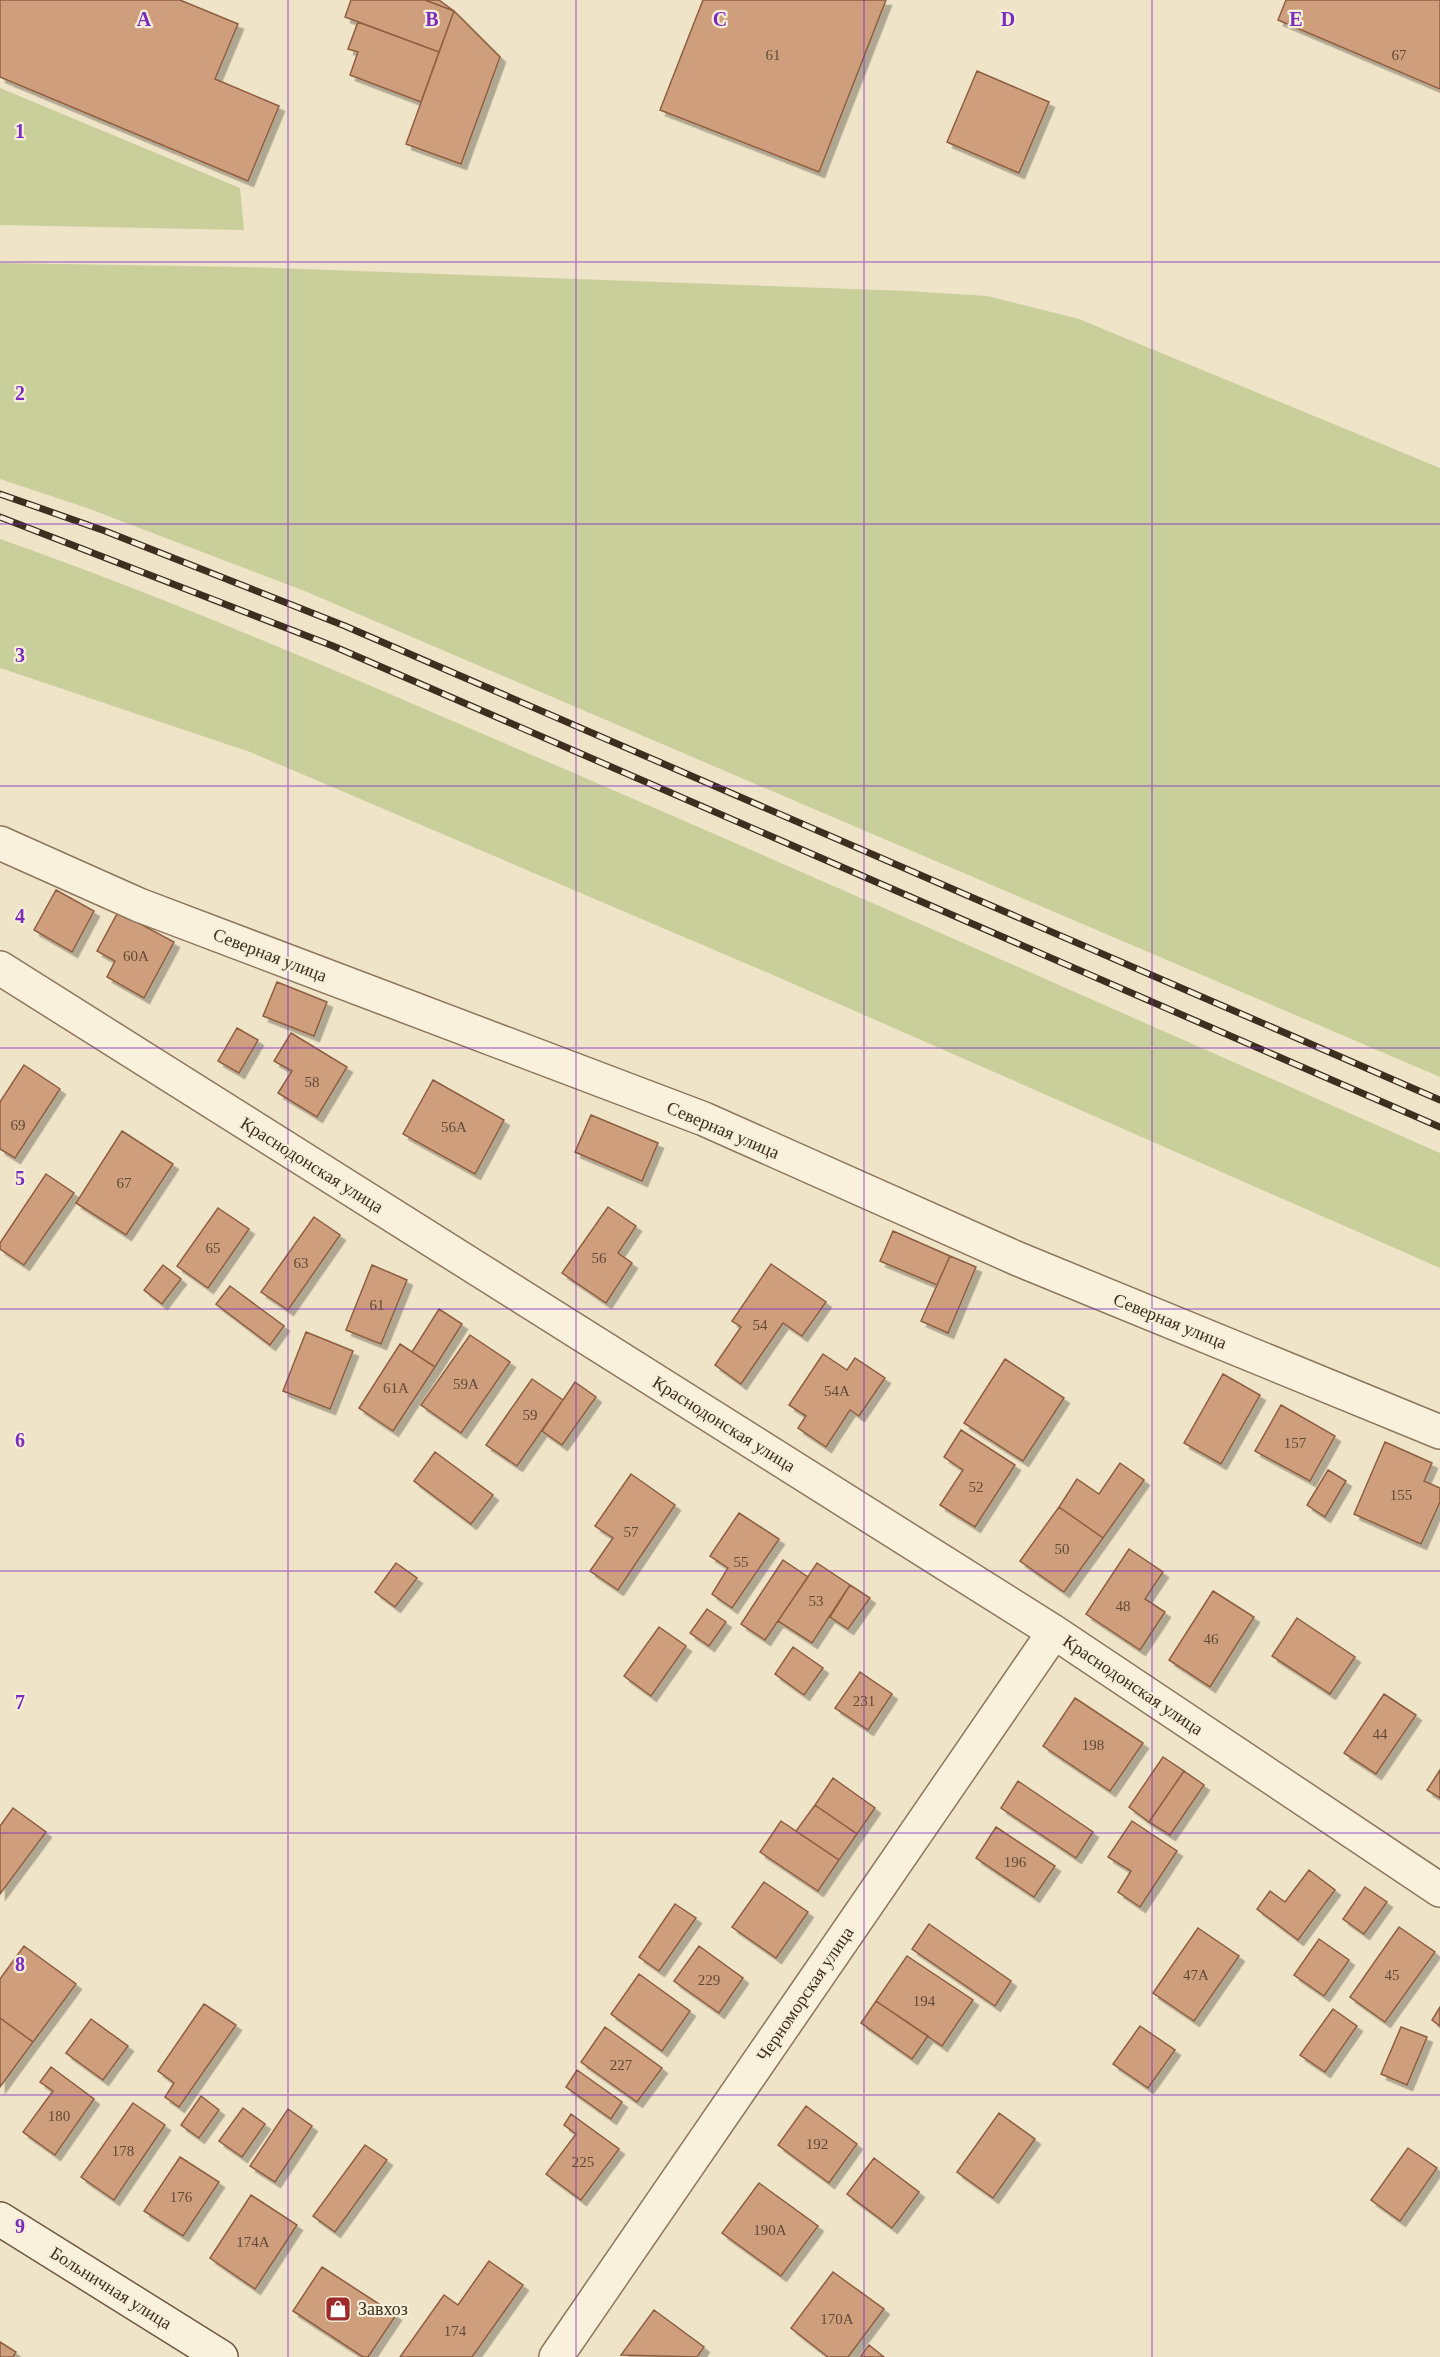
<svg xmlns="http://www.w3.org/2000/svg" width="1440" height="2357" font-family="Georgia,serif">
<defs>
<filter id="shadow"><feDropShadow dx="5.5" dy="5.5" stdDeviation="0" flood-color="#0004"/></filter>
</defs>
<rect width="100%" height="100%" fill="#f0e4c8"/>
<path fill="#c9cf9b" d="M0,88l240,100 4,42 -244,-5z
M0,263l244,4 665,24 78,5 92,23 361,149v609l-1133,-485 -220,-84 -87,-29z
M0,539c183,64 361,143 539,219 302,130 601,263 901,395v115l-667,-293 -523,-223 -250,-84z"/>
<path fill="#cf9f7d" stroke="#8d5f41" stroke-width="1.5" filter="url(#shadow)" d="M0,0h180l58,24 -23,55 64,27 -31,75 -248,-104z
M351,0h74l29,11 -15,41 -94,-35z
M425,0h14l15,11z
M703,0h183l-67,172 -159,-62z
M1286,0h154v89l-162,-69z
M454,11l46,46 -39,107 -55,-20z
M358,22l81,30 -18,50 -71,-27 8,-23 -10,-3z
M977,71l72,31 -30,71 -72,-31z
M56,890l38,21 -22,41 -38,-22z
M118,912l56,30 -30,56 -37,-21 8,-16 -18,-10z
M277,982l50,20 -13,34 -51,-20z
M237,1028l21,12 -19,33 -21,-12z
M291,1033l56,34 -30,50 -39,-24 14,-22 -18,-10z
M24,1065l36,24 -45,69 -15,-9v-47z
M433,1080l71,40 -29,54 -72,-40z
M591,1115l67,28 -16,38 -67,-29z
M122,1131l51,33 -47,71 -50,-32z
M46,1174l28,19 -50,72 -24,-16v-6z
M608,1207l28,19 -18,27 14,10 -26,40 -44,-30z
M218,1208l31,21 -41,59 -31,-22z
M314,1217l26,18 -52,75 -27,-18z
M893,1231l57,25 -13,29 -57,-24z
M950,1256l26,11 -28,66 -27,-12z
M771,1264l55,38 -24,34 -19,-13 -42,61 -26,-19 26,-38 -9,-6z
M163,1265l18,14 -19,25 -18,-14z
M372,1265l35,15 -26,64 -35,-14z
M230,1286l54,40 -14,19 -54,-41z
M439,1309l23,15 -27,43 -23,-15z
M306,1332l47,19 -23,58 -47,-18z
M470,1335l40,27 -49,71 -40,-28z
M400,1344l35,23 -42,64 -34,-23z
M823,1354l24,16 8,-12 30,20 -26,38 -9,-6 -24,37 -28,-19 8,-12 -17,-11z
M1005,1359l59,39 -41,63 -59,-38z
M1223,1374l37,21 -39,69 -37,-21z
M532,1379l31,21 -46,66 -31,-21z
M575,1382l21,15 -34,48 -20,-14z
M1281,1405l54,31 -25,45 -55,-30z
M961,1430l54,35 -40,62 -35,-22 23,-35 -19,-13z
M1385,1442l47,21 -8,18 16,7v14l-19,42 -67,-30z
M435,1452l58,43 -22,29 -57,-43z
M1120,1463l24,17 -41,58 -44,-31 18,-28 22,15z
M1328,1470l18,11 -21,36 -18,-12z
M631,1474l44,31 -57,85 -28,-19 23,-33 -18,-12z
M1059,1507l44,31 -39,54 -44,-31z
M739,1513l40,26 -47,69 -20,-14 16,-26 -18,-12z
M1129,1549l34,23 -18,27 20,13 -25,38 -54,-36z
M783,1560l25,17 -43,63 -24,-16z
M396,1563l21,15 -22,29 -20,-15z
M817,1563l33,22 -38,58 -34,-22z
M850,1585l20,13 -22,31 -18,-12z
M1213,1591l41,26 -44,70 -41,-27z
M707,1609l19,13 -17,24 -19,-13z
M1297,1618l58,39 -25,37 -58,-38z
M659,1627l27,19 -35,50 -27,-20z
M793,1647l30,21 -19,27 -29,-21z
M860,1672l32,22 -24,36 -33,-22z
M1384,1694l32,21 -40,59 -32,-21z
M1075,1698l68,45 -33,48 -67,-45z
M1163,1757l21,14 -35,51 -20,-15z
M1440,1770v28l-13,-8z
M1184,1771l20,14 -34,50 -21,-13z
M833,1778l42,30 -18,26 -42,-29z
M1018,1781l75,51 -17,26 -75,-50z
M815,1805l42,29 -18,26 -43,-29z
M13,1808l33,24 -46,62v-68z
M781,1821l58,39 -21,31 -58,-39z
M1132,1821l45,30 -37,56 -22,-15 13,-21 -23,-14z
M996,1827l59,39 -21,31 -58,-39z
M1309,1870l26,20 -37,50 -41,-31 13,-18 15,11z
M764,1882l44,30 -32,46 -44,-31z
M1365,1887l22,15 -23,32 -21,-15z
M675,1904l21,14 -37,53 -20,-14z
M929,1924l82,57 -16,25 -83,-57z
M1399,1927l36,25 -50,70 -35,-25z
M1198,1928l41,28 -45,65 -41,-28z
M1319,1939l30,21 -25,36 -30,-21z
M24,1946l52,38 -43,58 -33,-24v-39z
M699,1946l44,32 -24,35 -45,-32z
M907,1956l66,44 -31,46 -66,-45z
M639,1974l51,37 -28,40 -51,-37z
M876,2001l52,35 -16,23 -51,-36z
M204,2004l32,21 -57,82 -14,-10 9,-14 -16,-12z
M1440,2007v19l-8,-6z
M1333,2009l24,17 -32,46 -25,-17z
M0,2018l33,24 -33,45z
M91,2019l37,27 -25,34 -37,-27z
M1140,2026l35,24 -27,38 -35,-24z
M605,2027l57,41 -25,34 -56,-40z
M1401,2027l26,10 -20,48 -26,-11z
M51,2067l43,32 -39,56 -32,-23 30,-41 -13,-9z
M577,2070l45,32 -11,17 -45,-32z
M201,2096l18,14 -20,28 -18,-13z
M133,2103l32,22 -51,75 -33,-23z
M806,2106l51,38 -28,39 -51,-38z
M243,2108l22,16 -23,33 -23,-16z
M288,2109l24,17 -37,56 -25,-16z
M999,2113l36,26 -42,59 -36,-26z
M571,2114l48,35 -38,51 -35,-26 30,-40 -12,-9z
M365,2145l22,15 -52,72 -22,-16z
M1408,2148l29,20 -37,53 -29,-21z
M180,2157l39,25 -36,54 -39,-25z
M874,2158l45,34 -27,36 -45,-34z
M759,2183l59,43 -37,50 -59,-43z
M251,2195l46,30 -42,64 -45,-31z
M489,2261l34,24 -51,72h-72l44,-62 14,10z
M322,2267l74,48 -28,42h-5l-70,-46z
M833,2272l51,37 -36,48h-20l-37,-29z
M654,2310l50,37 -7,10 -76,-2z
M0,2342l16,10 -3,5h-13z
M869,2345l15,12h-24z"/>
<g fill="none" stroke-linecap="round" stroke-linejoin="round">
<defs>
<path id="street" d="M0,843l139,62 565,214 314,140 422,173
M0,968l1054,664 386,258
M556,2357l498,-725"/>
<path id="secondary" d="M0,2219l221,138"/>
</defs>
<use href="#street" stroke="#8d765c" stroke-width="36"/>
<use href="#secondary" stroke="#6f573f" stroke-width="36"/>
<use href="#street" stroke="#faf1dc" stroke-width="33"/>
<use href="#secondary" stroke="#faf1dc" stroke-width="33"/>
<defs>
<path id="rail" d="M0,494l105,37 240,95 1095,474
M0,517l333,129 1107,481"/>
</defs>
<use href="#rail" stroke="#3d2e20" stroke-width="7"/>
<use href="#rail" stroke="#f7eed8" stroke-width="4.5" stroke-dasharray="14" stroke-linecap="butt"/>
</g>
<path fill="none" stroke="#7b2cbf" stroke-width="1.5" stroke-opacity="0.55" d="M288,0v2357M576,0v2357M864,0v2357M1152,0v2357M0,262h1440M0,524h1440M0,786h1440M0,1048h1440M0,1309h1440M0,1571h1440M0,1833h1440M0,2095h1440"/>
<defs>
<symbol id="shop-square" viewBox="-11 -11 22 22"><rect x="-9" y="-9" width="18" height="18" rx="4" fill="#9e2a2b" stroke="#f7eed8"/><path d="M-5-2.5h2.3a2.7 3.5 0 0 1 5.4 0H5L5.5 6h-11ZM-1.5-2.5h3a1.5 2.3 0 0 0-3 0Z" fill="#fff"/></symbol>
</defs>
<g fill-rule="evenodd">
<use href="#shop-square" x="323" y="2294" width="30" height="30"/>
</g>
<g text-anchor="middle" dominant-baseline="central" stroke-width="4.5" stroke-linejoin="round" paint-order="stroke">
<g font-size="15" fill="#624a37">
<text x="773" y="55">61</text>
<text x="1399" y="55">67</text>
<text x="136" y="956">60А</text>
<text x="312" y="1082">58</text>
<text x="18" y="1125">69</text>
<text x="454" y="1127">56А</text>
<text x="124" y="1183">67</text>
<text x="213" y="1248">65</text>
<text x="599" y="1258">56</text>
<text x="301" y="1263">63</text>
<text x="377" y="1305">61</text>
<text x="760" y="1325">54</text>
<text x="466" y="1384">59А</text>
<text x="396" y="1388">61А</text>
<text x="837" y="1391">54А</text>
<text x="530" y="1415">59</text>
<text x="1295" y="1443">157</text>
<text x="976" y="1487">52</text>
<text x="1401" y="1495">155</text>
<text x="631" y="1532">57</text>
<text x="1062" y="1549">50</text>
<text x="741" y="1562">55</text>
<text x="816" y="1601">53</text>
<text x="1123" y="1606">48</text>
<text x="1211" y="1639">46</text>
<text x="864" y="1701">231</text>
<text x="1380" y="1734">44</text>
<text x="1093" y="1745">198</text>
<text x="1015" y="1862">196</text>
<text x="1196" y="1975">47А</text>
<text x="1392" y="1975">45</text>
<text x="709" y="1980">229</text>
<text x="924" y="2001">194</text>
<text x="621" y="2065">227</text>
<text x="59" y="2116">180</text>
<text x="817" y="2144">192</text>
<text x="123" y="2151">178</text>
<text x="583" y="2162">225</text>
<text x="181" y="2197">176</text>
<text x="770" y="2230">190А</text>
<text x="253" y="2242">174А</text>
<text x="837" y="2319">170А</text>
<text x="455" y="2331">174</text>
</g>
<g font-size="18" fill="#3d2e20" stroke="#f7eed8">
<text transform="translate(270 955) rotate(21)">Северная улица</text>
<text transform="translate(723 1130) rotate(23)">Северная улица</text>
<text transform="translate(312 1165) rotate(32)">Краснодонская улица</text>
<text transform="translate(1170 1321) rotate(22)">Северная улица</text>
<text transform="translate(724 1424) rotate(32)">Краснодонская улица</text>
<text transform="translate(1133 1685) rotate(34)">Краснодонская улица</text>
<text transform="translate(805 1994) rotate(-56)">Черноморская улица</text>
<text transform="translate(111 2288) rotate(32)">Больничная улица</text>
</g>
<g font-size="18" fill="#3d2e20" stroke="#f7eed8" text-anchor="start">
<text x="358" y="2309">Завхоз</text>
</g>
</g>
<g font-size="20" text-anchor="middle" font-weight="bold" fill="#7b2cbf" stroke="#f7eed8" stroke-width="4.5" stroke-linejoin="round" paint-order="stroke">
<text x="144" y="26">A</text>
<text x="432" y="26">B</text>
<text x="720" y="26">C</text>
<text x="1008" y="26">D</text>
<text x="1296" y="26">E</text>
<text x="20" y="138">1</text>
<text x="20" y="400">2</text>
<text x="20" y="662">3</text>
<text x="20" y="923">4</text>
<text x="20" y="1185">5</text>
<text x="20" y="1447">6</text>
<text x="20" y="1709">7</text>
<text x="20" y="1971">8</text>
<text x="20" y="2233">9</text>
</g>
</svg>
